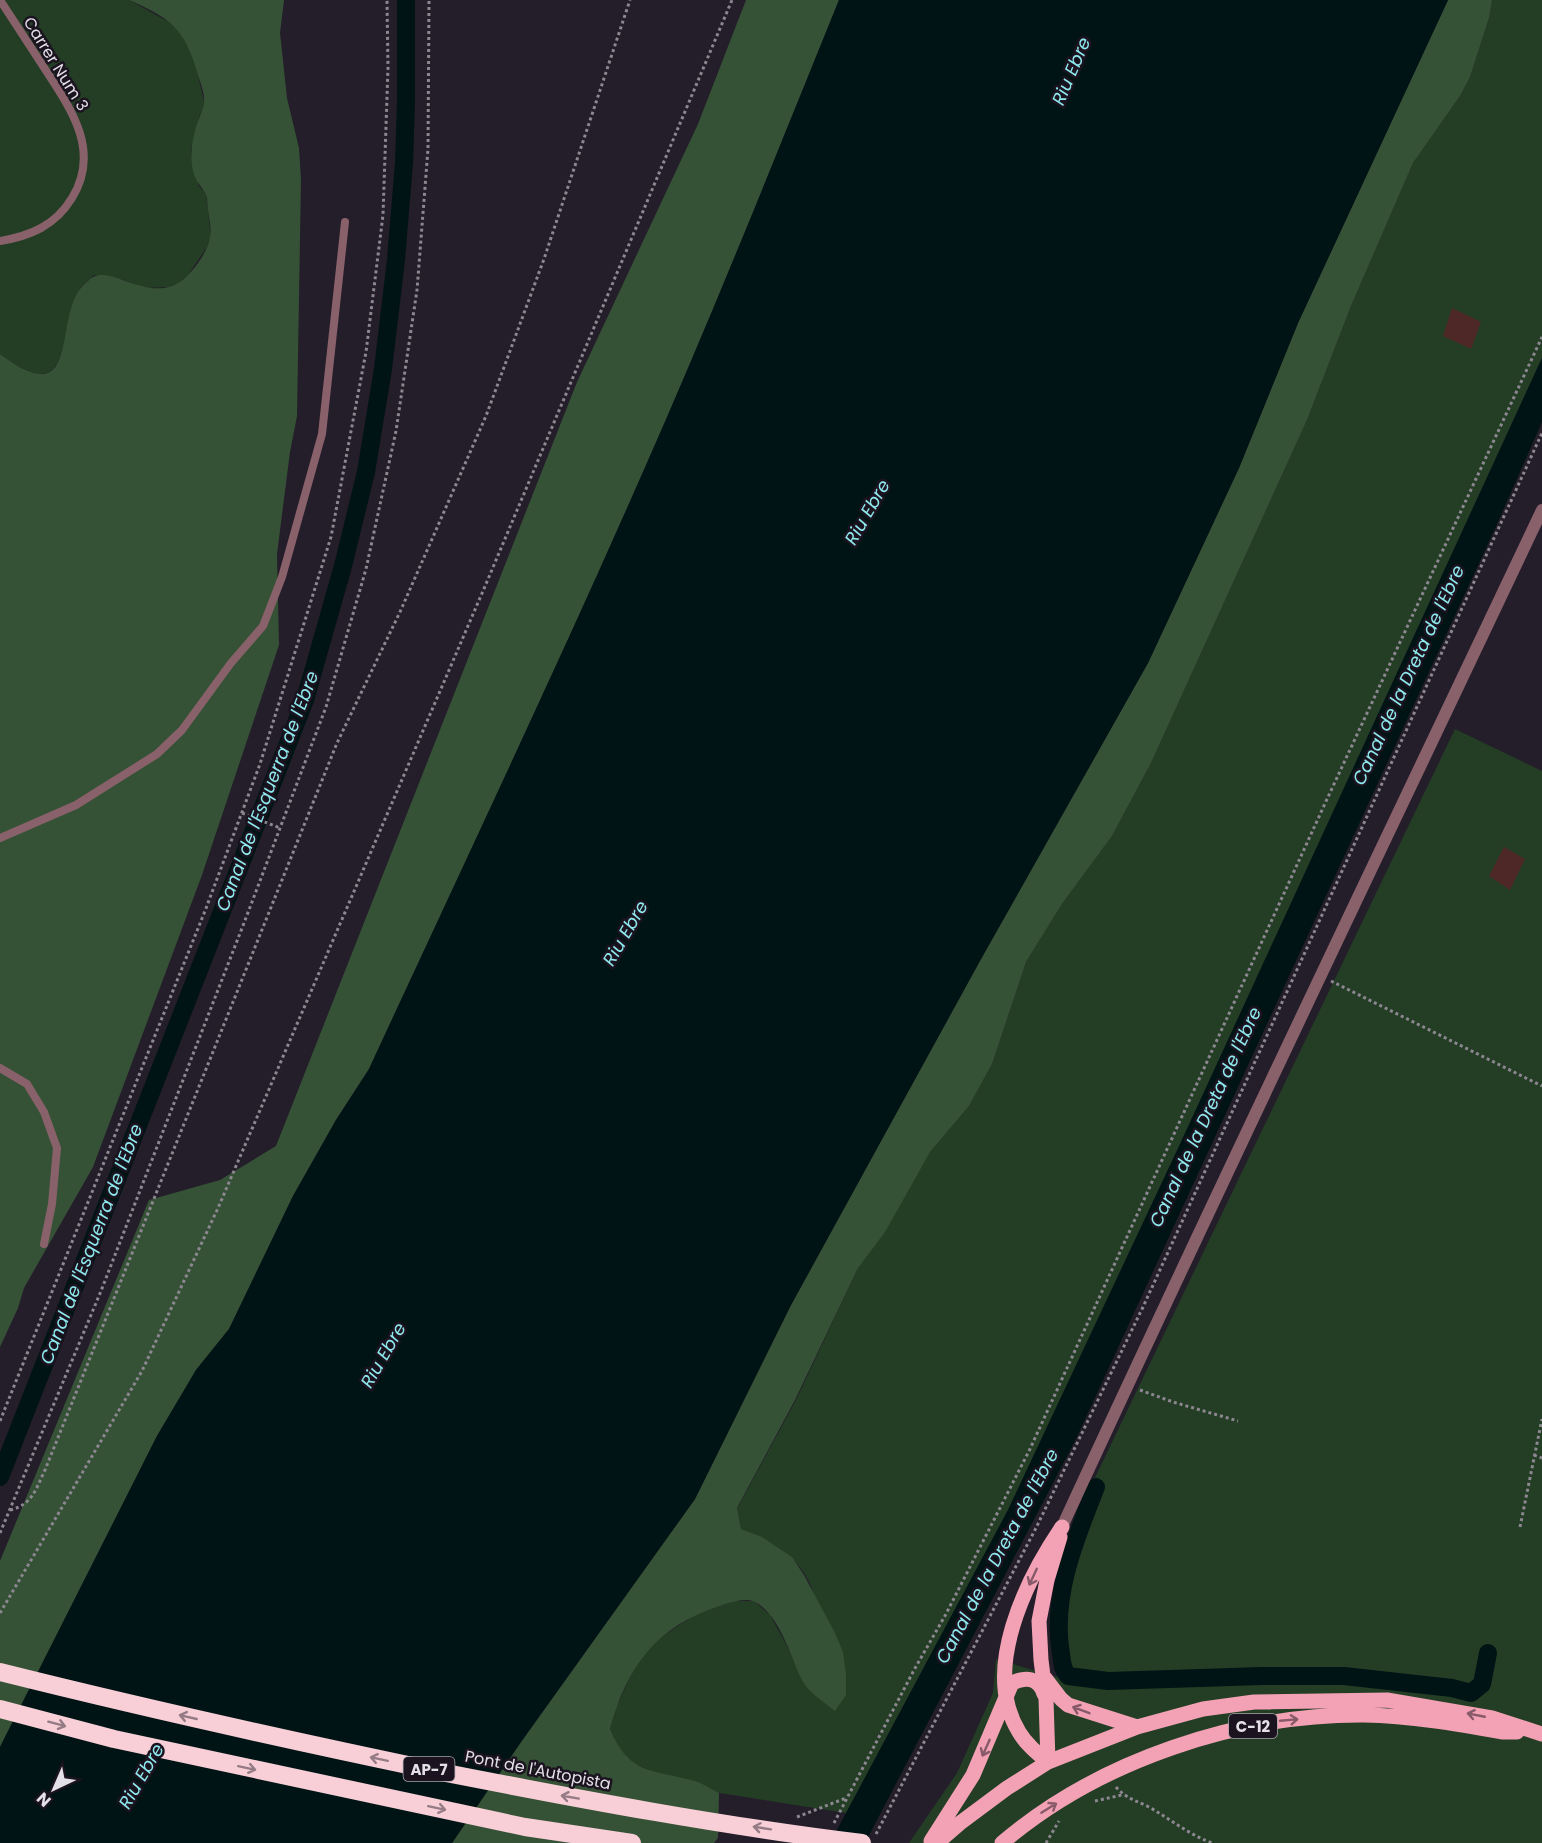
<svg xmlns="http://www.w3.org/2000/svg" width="1542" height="1843" font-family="Poppins,sans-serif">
<rect width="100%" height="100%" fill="#241d2a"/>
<path fill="#243e25" d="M0,0h129l40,22 16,16 9,21 11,46 -5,9 -9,37 8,35 7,8 5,42 -4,11 -19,28 -9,8 -10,4 -26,1 -19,-8 -30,-5c-5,5 -13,11 -16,17 -21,43 -4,118 -78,62z
M1492,0h50v358l-361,784 -173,368 -162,303 -127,-20 -20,-10 -46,-11 -20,-9 -15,-15 -8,-19 6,-21 18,-39 12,-17 14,-14 36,-24 39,-13h19l16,14 16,29 17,37c2,-14 14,-77 11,-86 -10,-36 -41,-53 -73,-66l-4,-20 59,-109 62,-132 72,-116 39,-46 23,-42 34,-102 36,-58 50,-68 39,-73 156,-343 44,-114 62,-143 47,-67 10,-19 19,-59z
M1455,729l87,42v1072h-633l48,-70 36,-80 3,-34 61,18 -4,-82 24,-80z"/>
<path fill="#365236" d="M129,0h155l-4,33 7,65 12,50 2,31 -4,237 -7,36 -13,102 2,91 -77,230 -109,292 -69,121 -6,20 -18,39v-993c80,60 54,-30 80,-65 3,-4 7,-7 10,-10 20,-18 63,31 97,-3 9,-9 21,-25 23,-39 2,-8 -1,-18 -2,-27 -1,-5 0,-13 -3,-17 -7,-12 -11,-13 -13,-28 -2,-17 2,-34 8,-49 1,-4 4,-9 4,-13 1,-10 -4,-21 -7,-31 -12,-43 -27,-54 -68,-72z
M746,0h93c-64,158 -127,316 -196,472 -88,200 -182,398 -274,597l-33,51 -43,76 -64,133 -33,41 -39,66 -157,311v-186l149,-361 71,-20 56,-34 301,-764 121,-258z
M1448,0h44l-3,18 -19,59 -10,19 -47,67 -62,143 -44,114 -156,343 -39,73 -50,68 -36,58 -34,102 -23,42 -39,46 -45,80 -27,36 -63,132 -58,108 4,21 21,8 30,20 12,18 31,58 8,19 3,22v21l-11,16c-11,-9 -27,-19 -33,-31 -12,-24 -22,-65 -47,-78 -10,-5 -25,1 -35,4 -64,20 -93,61 -110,123 20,48 45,40 88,53 7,3 14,7 21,11l-1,45 -4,5h-262l69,-101 174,-243 96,-194 190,-346 167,-296 91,-195 59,-145z"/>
<path fill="#001415" d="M839,0h609l-150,323 -59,145 -91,195 -167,296 -190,346 -96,194 -174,243 -69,101h-452v-96l157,-311 39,-66 33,-41 64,-133 43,-76 33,-51c92,-199 186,-397 274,-597 69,-156 132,-314 196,-472z
M1542,358v64l-44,100 -422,917 -211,404h-35l178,-333 173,-368z"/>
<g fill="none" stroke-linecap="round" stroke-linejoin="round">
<path stroke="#001415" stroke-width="18" d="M0,1477l305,-777 38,-134 23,-94 17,-103 13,-109 8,-97 2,-62v-101
M1096,1487c-21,53 -45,110 -35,167 1,8 1,15 7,22l40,5 154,-5h82l108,12 19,5 11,-9 6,-31"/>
</g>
<path fill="#4e2727" d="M1452,308l29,14 -10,27 -28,-13z
M1504,847l21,12 -15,31 -21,-14z"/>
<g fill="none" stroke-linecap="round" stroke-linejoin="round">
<path stroke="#8c8791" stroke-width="3" stroke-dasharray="3 3" stroke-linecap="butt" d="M242,813l38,15
M1331,981l211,105
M1140,1390l33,12 65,19
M0,1421l205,-510 55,-147 71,-227 35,-185 17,-137 5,-148 -1,-67
M1534,1455l8,3
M10,1510c22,-5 26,-21 35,-40l292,-727 63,-131 86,-196 58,-157 86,-259
M1520,1527l22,-108
M0,1533l101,-242 143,-368 82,-216 40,-138 30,-138 21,-141 11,-141 1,-149
M0,1613l142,-242 76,-163 265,-617 249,-591
M1116,1787c9,11 21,14 33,20 21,12 39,27 63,36
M1095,1801l27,-6
M797,1817l49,-19
M834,1823l80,-153 32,-56 84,-165 298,-652 214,-460
M876,1834l160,-306 107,-221 399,-874
M1046,1843l13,-22"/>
<path stroke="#89616a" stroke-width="8" d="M0,241c30,-5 55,-15 72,-43 29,-47 -1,-89 -27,-129 -15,-23 -30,-46 -45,-69
M0,838l76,-33 81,-51 25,-24 49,-67 32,-37 19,-49 40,-143 23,-212
M0,1068l27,16 17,28 13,36 -5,56 -8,40"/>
<path stroke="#89616a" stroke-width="12" d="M1062,1527c157,-341 320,-679 480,-1017"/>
<path stroke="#f3a1b4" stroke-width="15" d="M1045,1678l16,21 7,6 69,22
M1048,1762c-11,-9 -22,-18 -29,-30 -38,-62 7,-152 43,-205
M1048,1762l-2,-63 -5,-39 -2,-39 8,-41 13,-43
M931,1841l42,-66 39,-92c14,-7 27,-5 32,11
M937,1843l23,-20 47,-35 41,-26 89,-35 66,-18 51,-7 133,-2 105,18 50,16
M1002,1843c96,-82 236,-129 362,-128 47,1 93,9 139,17h14"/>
<path stroke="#f8cfd7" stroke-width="18" d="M0,1709l114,30 411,88 107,16"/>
<path stroke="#f8cfd7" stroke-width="18" d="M0,1672c148,37 297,70 446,101 138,27 276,53 416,70"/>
</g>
<defs><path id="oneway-shaft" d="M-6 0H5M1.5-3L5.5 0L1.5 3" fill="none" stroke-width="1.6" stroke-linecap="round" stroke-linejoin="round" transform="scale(1.5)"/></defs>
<g stroke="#875a6a">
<use href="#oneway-shaft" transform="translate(1033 1577) rotate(115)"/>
<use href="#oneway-shaft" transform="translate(1081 1710) rotate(-159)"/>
<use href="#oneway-shaft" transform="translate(1476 1715) rotate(-169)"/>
<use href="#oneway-shaft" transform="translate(1289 1720) rotate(-5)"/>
<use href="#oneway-shaft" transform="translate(986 1748) rotate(114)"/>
<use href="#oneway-shaft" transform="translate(1049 1808) rotate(-32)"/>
</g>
<g stroke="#957b85">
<use href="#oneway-shaft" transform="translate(188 1717) rotate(-167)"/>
<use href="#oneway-shaft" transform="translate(57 1724) rotate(15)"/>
<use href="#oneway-shaft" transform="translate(379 1759) rotate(-168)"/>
<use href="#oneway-shaft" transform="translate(247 1768) rotate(12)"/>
<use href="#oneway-shaft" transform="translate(570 1797) rotate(-170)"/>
<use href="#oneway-shaft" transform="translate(437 1808) rotate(12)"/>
<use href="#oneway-shaft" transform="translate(762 1828) rotate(-171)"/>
</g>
<g text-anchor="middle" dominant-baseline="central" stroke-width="5" stroke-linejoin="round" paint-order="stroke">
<g fill="#1b1420" stroke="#a8a3ac" stroke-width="1.5">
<rect x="1229" y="1714" width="48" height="24" rx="4.5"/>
<rect x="403.5" y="1757" width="51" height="24" rx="4.5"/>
</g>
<g font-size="15" font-weight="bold" fill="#e4e0e8">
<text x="1253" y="1726">C-12</text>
<text x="429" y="1769">AP-7</text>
</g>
<g font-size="16" fill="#e4e0e8" stroke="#1b1420">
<text transform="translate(56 64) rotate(58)">Carrer Num 3</text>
<text transform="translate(538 1770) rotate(11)">Pont de l'Autopista</text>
</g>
<g font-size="18" font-style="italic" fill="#8eeaee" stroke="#1b1420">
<text transform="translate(1071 71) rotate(-67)">Riu Ebre</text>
<text transform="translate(867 512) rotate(-60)">Riu Ebre</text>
<text transform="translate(1408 675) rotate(-65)">Canal de la Dreta de l'Ebre</text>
<text transform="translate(267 791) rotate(-69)">Canal de l'Esquerra de l'Ebre</text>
<text transform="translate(625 933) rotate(-60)">Riu Ebre</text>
<text transform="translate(1205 1117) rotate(-65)">Canal de la Dreta de l'Ebre</text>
<text transform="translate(91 1244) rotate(-69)">Canal de l'Esquerra de l'Ebre</text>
<text transform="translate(383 1355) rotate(-60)">Riu Ebre</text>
<text transform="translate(997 1556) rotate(-62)">Canal de la Dreta de l'Ebre</text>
<text transform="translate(141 1776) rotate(-60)">Riu Ebre</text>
</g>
</g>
<g transform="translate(54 1789) rotate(224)" stroke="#1b1420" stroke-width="4.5" paint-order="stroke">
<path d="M0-4.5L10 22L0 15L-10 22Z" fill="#e4e0e8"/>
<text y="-9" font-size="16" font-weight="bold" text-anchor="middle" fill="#e4e0e8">N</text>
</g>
</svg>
